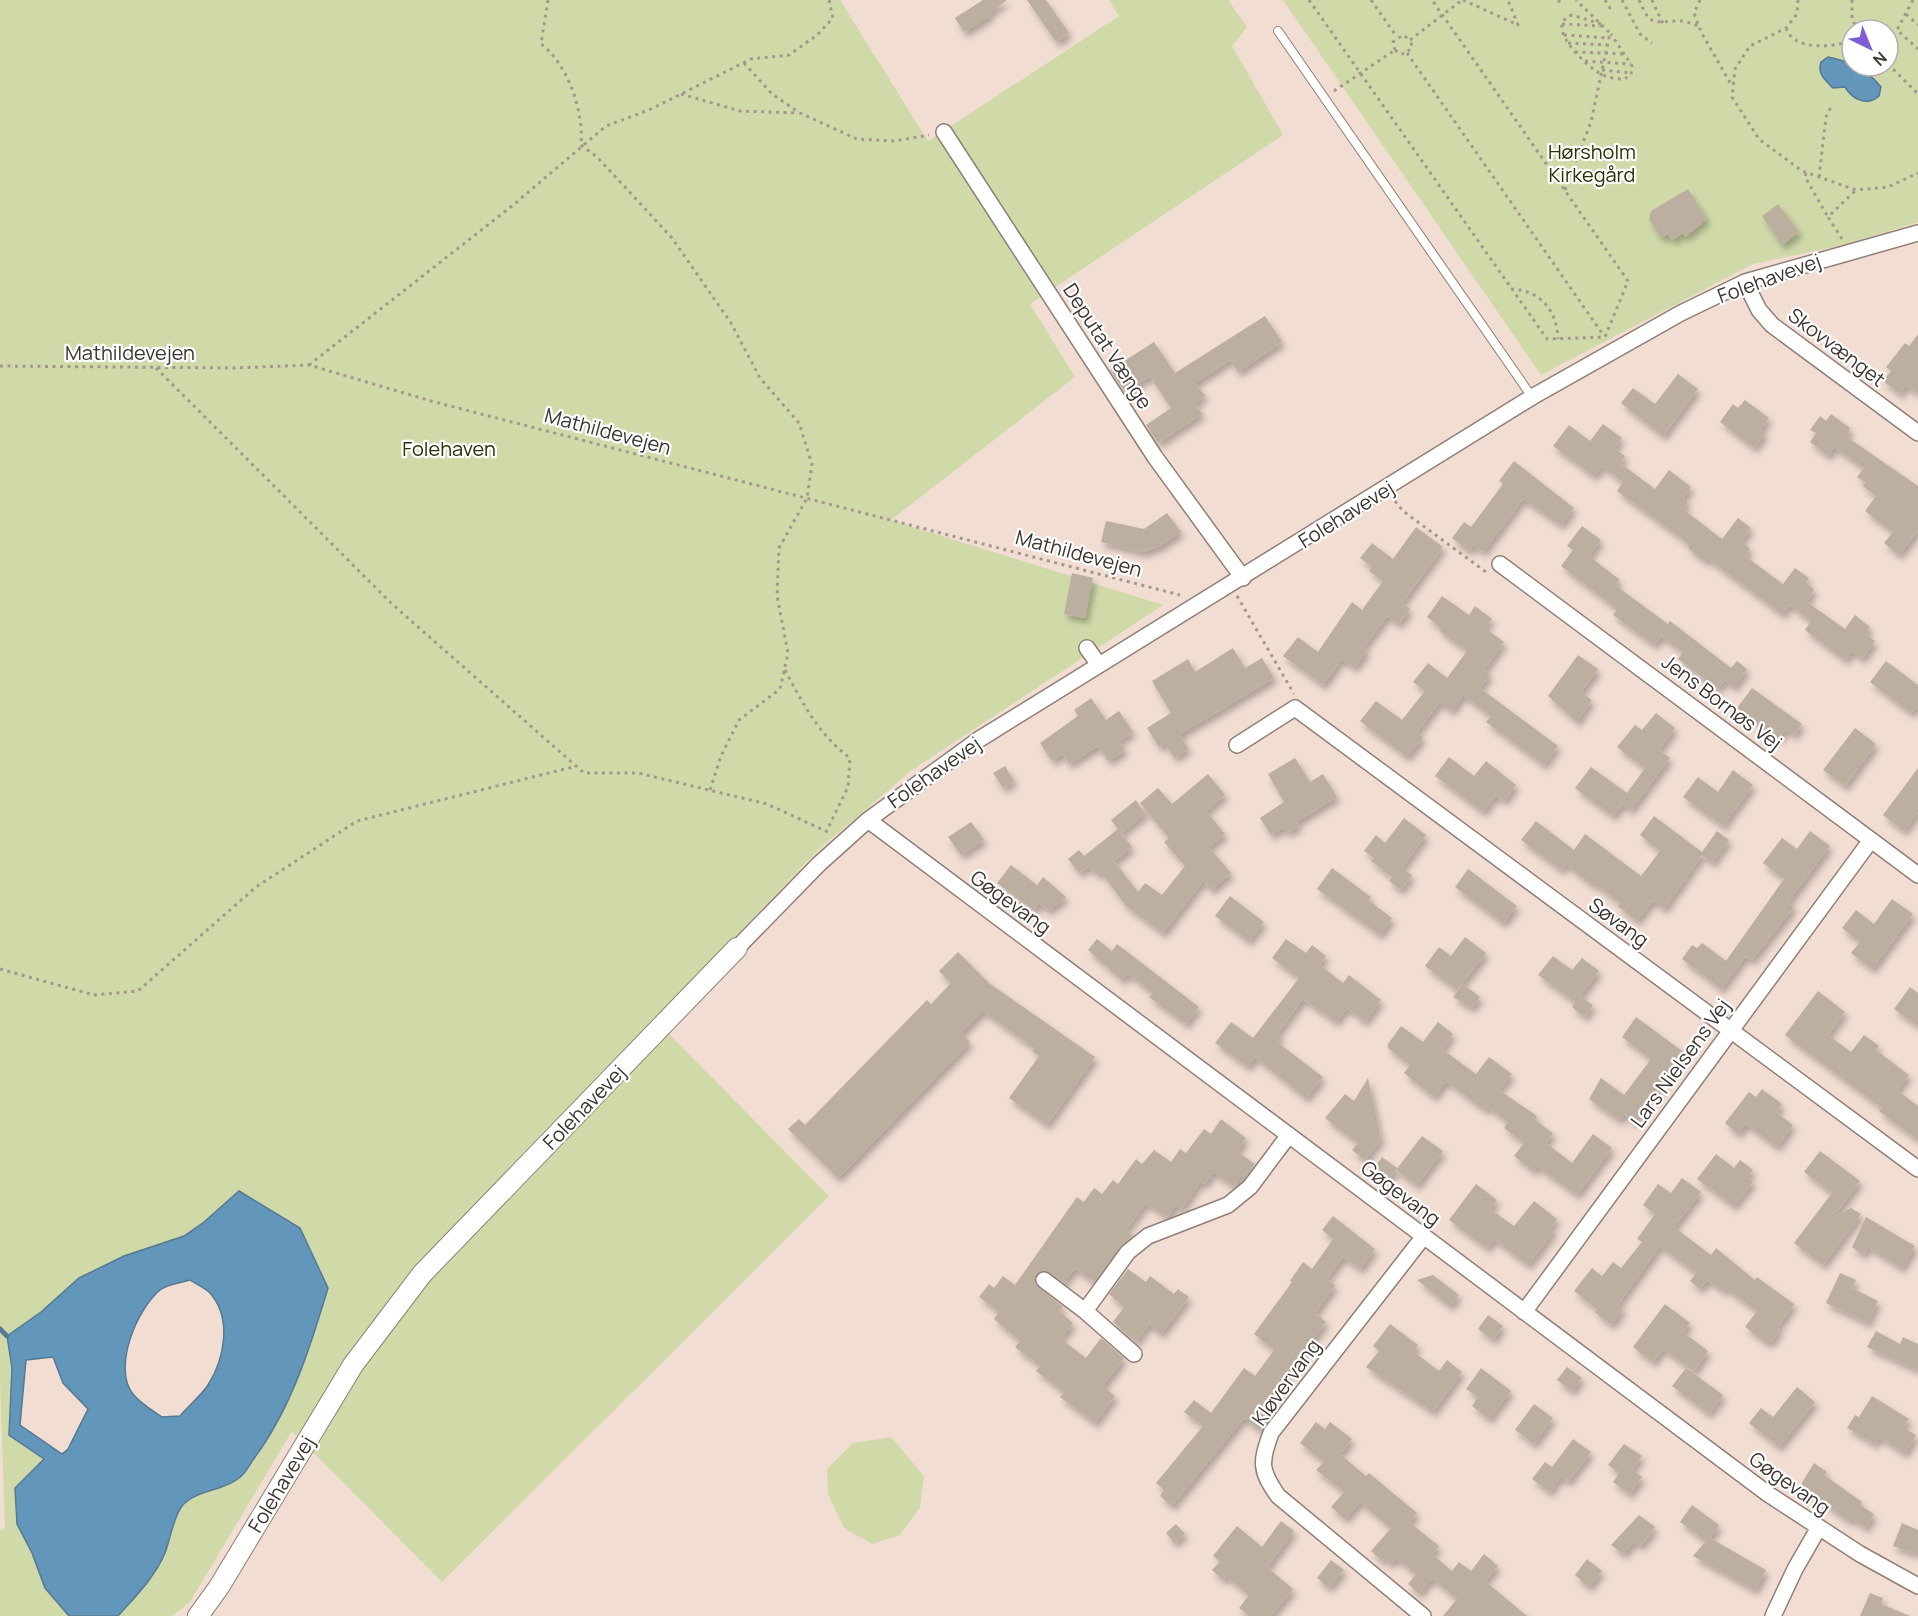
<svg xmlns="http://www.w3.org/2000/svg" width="1918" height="1616" font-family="Manrope,sans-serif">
<defs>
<filter id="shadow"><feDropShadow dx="3.5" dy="5.5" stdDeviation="3" flood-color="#0004"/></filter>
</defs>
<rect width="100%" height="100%" fill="#f1ddd2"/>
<path fill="#d0daa9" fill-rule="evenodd" d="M0,0h840l88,141 191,-125 -10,-16h119l19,27 -15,19 51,89 -253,169 45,73 -184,143 272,85 -251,165 -93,79 -164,171 174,176 -387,386 -150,-151 -102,171 -18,14h-54c17,-18 32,-37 45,-59 8,-14 8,-39 20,-51 15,-17 40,-14 57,-28 19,-18 32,-48 45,-70l-82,-186 -19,14 -60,20 -117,80 5,32 -3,67 35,24 -29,29 2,36 15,29 14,35 23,28h-69v-85l5,-3 -5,-147z
M1283,0h635v222l-75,23 -90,19 -212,111zM1852,30h36v36h-36z
M891,1437l33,39 -4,31 -20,28 -28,9 -28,-16 -16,-34 -1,-25 26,-26z"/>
<path fill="#6296bb" stroke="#577992" stroke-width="1.5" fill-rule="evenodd" d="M1828,57c21,4 39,12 53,30l-2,9c-12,11 -27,3 -34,-9l-12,1c-8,-8 -16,-14 -12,-26z
M239,1191l61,37 28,60c-18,60 -37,121 -75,172 -4,6 -8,14 -14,18 -17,14 -42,11 -57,28 -9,12 -12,34 -17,47 -10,24 -30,44 -47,63h-49l-24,-28 -13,-35 -15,-29 -2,-36 29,-29 -35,-24 3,-67 -5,-32 34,-24 38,-34 45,-22 60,-20 20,-14zM190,1280c6,4 15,8 20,13 22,25 15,65 -2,92 -7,11 -19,20 -28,31l-18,1c-10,-7 -21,-13 -29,-23 -21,-26 4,-85 27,-104 7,-6 21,-7 30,-10zM53,1357l10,26 25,26 -20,40 -6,5 -42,-29 6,-65z"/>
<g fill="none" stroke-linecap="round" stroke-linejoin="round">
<path stroke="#577992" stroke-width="5" d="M0,1329l7,7"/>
</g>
<path fill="#bcaf9f" filter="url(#shadow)" d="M983,0h24l-18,13 2,2 -27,17 -9,-14z
M1027,0h19l23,33 -13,9z
M1688,189l19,30 -22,18 -2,-4 -11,7 -4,-6 -7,4 -12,-19 2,-8z
M1778,204l21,28 -17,13 -20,-29z
M1265,316l17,26 -44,30 -8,-12 -35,23 10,13 -10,7 7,11 -44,29 -12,-18 25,-17 -21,-32 -25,16 -15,-22 44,-28 21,31z
M1918,334v60l-12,-9 -6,9 -17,-13 8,-10 -5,-4 19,-24 4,3z
M1678,374l20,15 -35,47 -42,-33 12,-15 22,16z
M1745,400l24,18 -9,12 5,4 -11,14 -34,-26 13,-18 5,4z
M1831,414l19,14 -3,9 71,49v44l-19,25 -15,-12 9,-11 -28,-21 11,-15 -13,-10 3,-3 -9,-6 7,-9 -30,-21 -6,9 -18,-14 6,-9 -6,-3 10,-14 6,5z
M1603,424l19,14 -8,10 11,8 -5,7 35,26 14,-19 22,17 -8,11 5,4 -5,7 39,30 16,-21 13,10 -10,13 9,8 -5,7 38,28 12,-16 14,10 -3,5 8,6 -7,13 38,27 10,-14 15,12 -5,7 10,7 -13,18 -10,-8 -7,9 -40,-30 6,-9 -21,-16 -8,9 -75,-56 -2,3 -17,-13 2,-2 -10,-9 -63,-46 6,-9 -21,-16 -8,10 -41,-30 16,-21 21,16z
M1514,461l60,47 -13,17 -38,-26 -40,53 -9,-7 -5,6 -17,-13 12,-16 7,5 32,-43 -4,-3z
M1167,513l14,19 -21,14 -17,6 -42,-10 5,-21 38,8z
M1582,526l19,14 -12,16 31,24 -5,5 53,39 2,-3 61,47 6,-7 10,8 -13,18 -9,-7 -7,9 -40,-30 5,-7 -22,-16 -7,9 -41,-30 4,-6 -56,-43 12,-16 -6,-4z
M1416,527l27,20 -41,56 8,6 -11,15 -12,-8 -24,32 4,3 -13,17 -12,-9 -19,26 -40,-29 15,-19 20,15 34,-50 10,8 21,-29 -14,-10 3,-4 -12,-9 12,-15 21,16z
M1072,573l21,5 -8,40 -21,-4z
M1442,596l27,19 6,-9 17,13 -7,9 19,14 -20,28 6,5 -10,13 78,58 -14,19 -58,-43 5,-6 -28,-21 -11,16 -12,-9 -23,30 6,5 -16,20 -47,-36 16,-20 26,19 23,-29 -12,-9 15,-19 19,15 20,-27 -28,-21 2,-2 -14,-11z
M1233,648l12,20 17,-10 12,20 -94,56 8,15 -14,9 -9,-15 -6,4 -12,-19 24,-15 -19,-32 36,-22 7,13z
M1578,655l20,14 -17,23 11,8 -15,22 -29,-26z
M1886,661l32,24v20l-7,8 -41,-31z
M1752,688l50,36 -8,11 -8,-6 -7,9 -42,-30z
M1091,698l15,22 13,-9 14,21 -14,9 6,9 -17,11 -10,-15 -29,18 -7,-10 -10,7 -12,-18 38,-27 -4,-6z
M1656,713l19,15 -16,22 11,8 -39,52 -8,-6 -10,12 -38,-28 16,-21 36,26 18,-25 -28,-21 18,-22 7,5z
M1855,728l21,16 -31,42 -22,-16z
M1449,757l25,19 12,-15 30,24 -12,16 -8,-6 -13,17 -48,-36z
M1295,758l15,24 13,-8 14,23 -41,25 3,4 -12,7 -3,-6 -13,8 -11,-17 24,-16 -16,-28z
M1005,766l9,15 -11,7 -10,-15z
M1918,768v44l-14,19 -21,-16z
M1733,770l20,15 -30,41 -40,-29 15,-20 20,15z
M1208,774l17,21 -19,16 19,23 -16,13 22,26 -20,17 -8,-9 -40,52 -37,-27 -25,-34 -4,3 -8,-9 -10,7 -11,-14 11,-9 5,6 34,-27 -7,-9 25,-20 9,14 -24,19 11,14 -18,14 24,31 7,-9 17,12 23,-29 -21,-24 5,-4 -29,-35 18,-15 14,16z
M1654,816l48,36 15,-21 12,9 -17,23 -10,-8 -38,54 -11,-9 -16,21 -19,-15 2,-3 -26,-20 -2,2 -26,-21 -5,6 -40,-30 15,-19 38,29 11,-16 56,42 19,-25 -20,-16z
M1404,818l22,17 -24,33 10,7 -11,15 -12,-9 3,-4 -21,-16 3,-3 -10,-7 12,-16 9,8z
M971,822l13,18 -23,15 -13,-18z
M1810,831l20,15 -42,56 6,5 -42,53 -6,-4 -25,33 -39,-30 10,-14 5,3 5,-5 24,18 58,-82 -21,-16 19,-25 15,11z
M1011,865l26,20 6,-8 23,20 -17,13 -10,-7 -5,7 -37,-27z
M1332,868l39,29 -3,3 24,18 -12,17 -63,-46z
M1468,869l49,37 -14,17 -48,-36z
M1230,896l34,26 -15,19 -34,-25z
M1892,899l21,15 -41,55 -21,-16 9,-11 -18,-14 14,-18 18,14z
M1465,937l21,16 -29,37 -32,-24 14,-19 12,9z
M1097,939l15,12 5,-7 82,63 -13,17 -37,-27 4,-4 -25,-19 -6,6 -34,-30z
M1286,939l20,14 6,-8 14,11 -6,9 23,18 6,-8 32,25 -16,22 -18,-14 -11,14 -33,-23 -26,35 4,3 -4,5 46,35 -17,21 -51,-41 -7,10 -33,-24 16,-21 22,16 46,-60 -27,-20z
M958,952l31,31 106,74 -48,68 -38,-27 30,-42 -7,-5 2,-3 -51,-37 -22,22 9,9 -132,136 -50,-49 11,-10 6,6 122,-125 4,4 20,-21 -12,-12z
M1553,956l19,14 10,-12 17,13 -19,25 13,9 -8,12 -13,-10 3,-5 -37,-27z
M1463,984l17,13 -8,11 -19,-11z
M1910,987l8,6v33l-24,-17z
M1818,991l27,21 -17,23 23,17 13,-17 15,11 -3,4 33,25 -12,15 21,16v34l-39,-29 3,-3 -97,-73z
M1636,1017l49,36 -51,69 -10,-8 -5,6 -30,-21 12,-21 23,17 27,-36 -29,-22z
M1438,1022l15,12 -11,15 34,25 13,-17 23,17 -13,16 38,26 -2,4 18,13 -7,10 26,20 21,-29 19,14 -35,47 -40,-29 -3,5 -20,-15 10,-13 -20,-15 4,-6 -21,-16 -2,4 -39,-29 -12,16 -30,-24 6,-8 -22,-17v-4l13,-18 22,16z
M1368,1078l13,61 -16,21 -13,-10 6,-7 -33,-25 20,-24 9,7z
M1762,1089l20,15 -6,8 17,13 -16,22 -31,-23 -8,10 -13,-11 24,-31 7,5z
M1221,1119l25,19 -9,13 18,13 -10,13 -3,-3 -8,12 -21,-14 -8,12 -4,-3 -20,28 -5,-4 -9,12 -21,-14 -20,27 6,5 -38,47 -19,-14 -11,15 -18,-13 -10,5 -1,9 28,23 -4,4 14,12 -12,16 25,19 15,-20 23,20 -21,28 12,10 -20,27 -35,-26 4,-5 -28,-21 4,-5 -25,-19 5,-6 -26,-22 5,-7 -20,-15 10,-13 5,4 9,-12 12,9 62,-88 7,5 10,-14 8,6 11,-14 5,4 18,-25 6,5 12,-14 17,12 9,-13 6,4 18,-24 7,5z
M1422,1136l21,15 -26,34 -21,-15z
M1820,1151l40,30 -27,36 18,-9 10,6 -38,51 -29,-22 38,-50 -28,-21z
M1716,1154l18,14 6,-8 13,10 -6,7 6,5 -19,24 -37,-27z
M1382,1157l15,11 -8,11 -15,-11z
M1682,1178l19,14 -27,35 37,28 5,-7 39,32 2,-3 37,27 -17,24 3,2 -9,12h-5l-21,-15 12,-16 -31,-23 -2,3 -17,-11 -7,9 -10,-8 6,-8 -36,-27 -36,50 -6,9 5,4 -12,16 -16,-13 2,-3 -23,-18 18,-23 10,8 11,-14 8,6 21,-26 -5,-3 18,-25 -12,-9 15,-21 13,9z
M1476,1184l21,16 -7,9 24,17 20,-25 23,18 -7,9 4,3 -26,34 -34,-26 -7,9 -38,-28z
M1333,1216l42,33 -15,20 -17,-12 -16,22 8,6 -20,28 11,9 -67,88 10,8 -9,12 -16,-12 -72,88 -12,-10 4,-6 -8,-7 47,-57 -19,-14 10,-12 17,13 33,-45 11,8 19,-26 -20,-16 38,-52 -2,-1 13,-19 9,7 21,-30 -11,-9z
M1866,1217l49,29 -13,22 -34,-21 -5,8 -11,-8z
M1128,1269l18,13 4,-6 24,18 4,-5 11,8 -28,37 -12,-10 -13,18 -23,-20 11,-15 -15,-13z
M1840,1273l16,7 -4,8 26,13 -10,22 -42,-20z
M1433,1275l26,20 -9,11 -33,-26z
M1665,1304l25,19 -7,9 25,19 -14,20 -31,-22 -10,13 -20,-15z
M1488,1315l15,11 -10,14 -15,-11z
M1390,1324l28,21 -4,7 25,19 8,-11 15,12 -29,40 -67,-45 13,-16 -6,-5z
M1876,1331l24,13 3,-7 15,7v26l-51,-23z
M1567,1367l15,11 -10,13 -15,-11z
M1481,1368l30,23 -22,28 -17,-13 6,-9 -12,-8z
M1686,1368l37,27 -14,19 -37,-28z
M1797,1387l18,15 -36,45 -30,-24 12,-15 12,9z
M1872,1396l37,23 -6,8 13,8 -11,18 -26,-16 -4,7 -28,-16 8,-13 4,2z
M1534,1404l19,14 -19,26 -19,-14z
M1316,1422l9,7 5,-7 22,17 -12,15 26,22 3,-3 48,40 -8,9 30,24 -7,8 20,17 7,-9 12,9 13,-17 14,12 -13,15 42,35h-84l14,-17 -25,-21 -13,16 -11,-10 8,-10 -20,-16 -5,6 -7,-6 -2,3 -11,-10 20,-23 -31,-26 -15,17 -14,-12 13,-15 -28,-22 8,-8 -24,-19z
M1573,1439l18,13 -23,30 -7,-6 -11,16 -18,-13 13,-17 7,5z
M1624,1444l18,12 -10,14 10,7 -12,17 -17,-12 6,-9 -11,-8z
M1814,1463l13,9 -3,3 38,27 -2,3 14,9 -8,14 -15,-10 -2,3 -49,-35z
M1692,1505l27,20 -9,13 56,32 -11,20 -62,-34 13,-15 -26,-19z
M1639,1515l16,12 -14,19 -7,-5 -10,13 -13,-9z
M1281,1521l13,10 -27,36 26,22 -22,27h-22l-10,-8 10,-13 -23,-19 -3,4 -11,-10 8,-8 -7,-6 24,-30 25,21z
M1902,1523l16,7v24l-25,-8z
M1176,1524l9,10 -11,9 -8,-10z
M1587,1559l15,12 -13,16 -14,-12z
M1331,1560l13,10 -15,18 -12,-10z
M1870,1593l13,5 -2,6 29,12h-50z"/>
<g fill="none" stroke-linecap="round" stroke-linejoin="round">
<defs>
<path id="service" d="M1278,31l254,366"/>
<path id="minor" d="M944,132l211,325 88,121
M1745,282l14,28 13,15 146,108
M1500,564l418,311
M1087,648l12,17
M1237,745l58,-37 623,461
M868,820l900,674 92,60 58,32
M737,948l82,-84 49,-44 110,-80 554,-343 149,-84 64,-31 173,-49
M1044,1280l41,31
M1524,1312l347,-472
M1134,1354l-49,-43 43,-59 20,-16 80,-31 22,-18 39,-52
M1423,1616l-145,-120c-18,-26 -18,-33 -7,-63l153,-197
M1773,1616l22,-47 23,-40"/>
<path id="tertiary" d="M198,1616l21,-29 134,-222 69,-91 315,-326"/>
</defs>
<use href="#service" stroke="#917f75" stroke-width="10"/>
<use href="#minor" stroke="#917f75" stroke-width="18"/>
<use href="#tertiary" stroke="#917f75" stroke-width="22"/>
<path stroke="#a6978e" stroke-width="3" stroke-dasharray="3 4.5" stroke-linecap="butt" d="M548,0l-7,44c27,20 43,68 40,101
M1309,0l238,339 58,-2 23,-56 -196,-281
M1371,0l26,37
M1463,0l55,25 -10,-25
M1558,0l4,4
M1605,0l8,13
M1622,0l18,34 12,9
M1639,0c12,28 15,21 41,21 6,0 13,3 19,5
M1652,0l11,24
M1700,0l-6,13 7,19 31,54
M1798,0l-1,14 -11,14 -36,18 -15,23 -3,28 27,42 43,32 54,19 32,-3 30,-14
M1852,0v19l6,11
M1913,0l-16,30 21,19
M1906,14l12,11
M1562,24l40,2
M1601,24l-29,-9c-30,10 15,52 29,59 7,4 16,5 23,5l7,-4 1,-9 -21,-32
M1786,28c7,23 48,20 66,12
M1564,35l45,3
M1410,40l52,-40
M1568,43l39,2
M1395,50l-2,-8 10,-7 7,5
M1395,50l6,4 6,-1 5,-7 -2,-6
M1575,52l51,2
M1407,53l197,283
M1585,61l46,3
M744,63l28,31 28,19 57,26 37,2 35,-6
M1888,64l30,30
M1602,70l29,3
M1334,91l61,-41
M681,94l59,17 58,2
M581,145l16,12 75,81 59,85 29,55 39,45 13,41 -5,34 -28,50 -2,48 11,57 -8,36 -41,31 -18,36 -11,34
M1806,173l-1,4 23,40
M1819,177l7,-60 5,-10
M1565,190l26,-68 19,-89 -34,-33
M1842,239l-14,-22 28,-27
M1511,289c29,1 46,21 47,50
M309,365l203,-159 94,-80 43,-16 102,-51 38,-4 28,-20 16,-17 -4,-18
M0,366l233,2 76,-3 122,36 749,194
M156,368l236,236 192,169h54l129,31 63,29
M1395,501l8,10 83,61
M1237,596l57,98
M785,670c18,34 34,65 65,88l-2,29 -21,43
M0,969l94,26 44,-4 118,-104 101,-66 220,-55"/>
<use href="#service" stroke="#fff" stroke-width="8"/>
<use href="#minor" stroke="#fff" stroke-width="15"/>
<use href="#tertiary" stroke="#fff" stroke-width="20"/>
</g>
<g text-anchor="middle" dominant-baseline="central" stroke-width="4.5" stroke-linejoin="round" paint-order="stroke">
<g font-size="20" fill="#2b3103" stroke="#fff">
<text x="1592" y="151">Hørsholm<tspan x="1592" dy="23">Kirkegård</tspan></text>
<text x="449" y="448">Folehaven</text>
</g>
<g font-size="20" fill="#3d3531" stroke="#fff">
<text transform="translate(1769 278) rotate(-20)">Folehavevej</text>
<text transform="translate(1108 346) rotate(57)">Deputat Vænge</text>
<text transform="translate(1837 347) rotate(37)">Skovvænget</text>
<text x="130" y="352">Mathildevejen</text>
<text transform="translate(608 431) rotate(15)">Mathildevejen</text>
<text transform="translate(1346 514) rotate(-32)">Folehavevej</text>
<text transform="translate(1079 553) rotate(15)">Mathildevejen</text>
<text transform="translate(1722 702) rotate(37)">Jens Bornøs Vej</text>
<text transform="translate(934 772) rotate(-35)">Folehavevej</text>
<text transform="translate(1011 902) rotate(36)">Gøgevang</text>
<text transform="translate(1619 922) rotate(36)">Søvang</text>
<text transform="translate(1680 1063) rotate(-54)">Lars Nielsens Vej</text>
<text transform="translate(584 1107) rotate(-46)">Folehavevej</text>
<text transform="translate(1401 1193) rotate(37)">Gøgevang</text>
<text transform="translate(1286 1382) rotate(-54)">Kløvervang</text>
<text transform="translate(1790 1483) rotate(35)">Gøgevang</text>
<text transform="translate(281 1484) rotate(-59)">Folehavevej</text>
</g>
</g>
<g transform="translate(1870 48) rotate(137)"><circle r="28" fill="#ffffff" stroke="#b1aead" stroke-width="1.5"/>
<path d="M0-4.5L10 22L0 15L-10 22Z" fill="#7e5dd7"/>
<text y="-9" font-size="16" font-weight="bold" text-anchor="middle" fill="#3d3531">N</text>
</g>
</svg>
